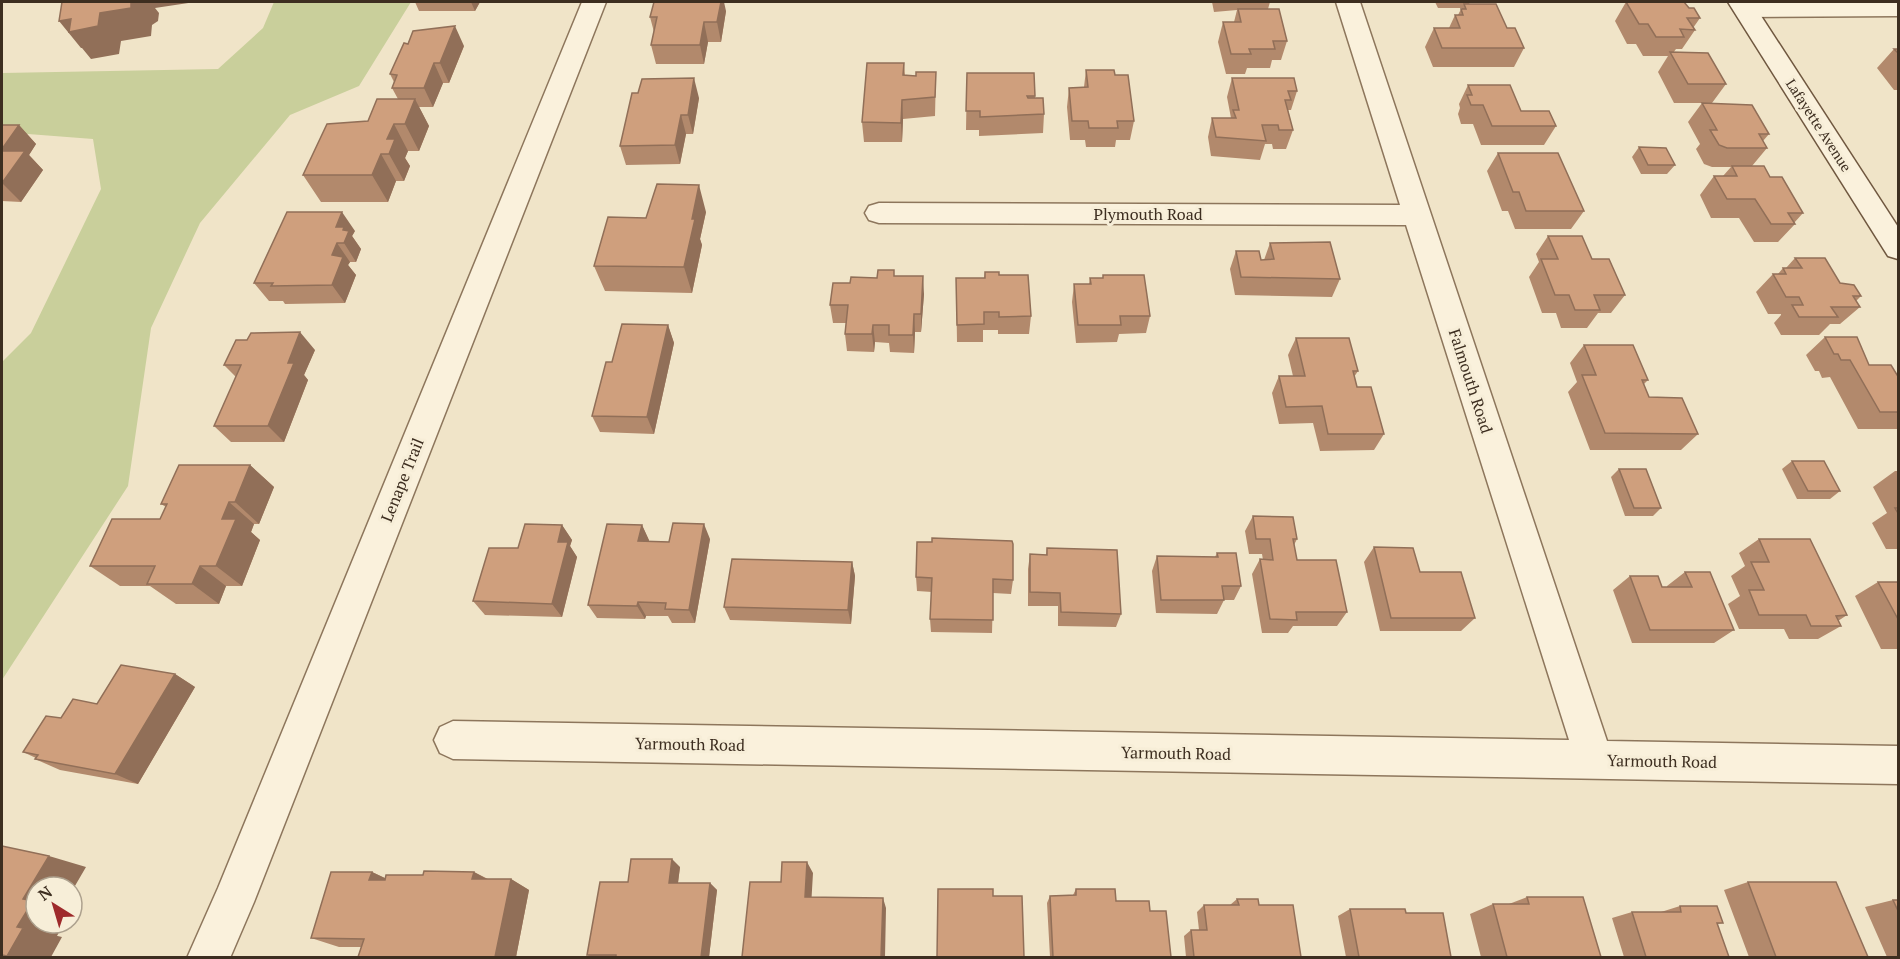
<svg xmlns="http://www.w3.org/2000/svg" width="1900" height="959" font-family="'PT Serif',serif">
<rect width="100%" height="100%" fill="#f0e4c8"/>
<path fill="#c9cf9b" d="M274,2h137l-52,84 -69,29 -90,108 -49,105 -23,158 -126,194v-318l29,-29 70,-144 -8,-50 -91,-7v-59l216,-4 45,-41z"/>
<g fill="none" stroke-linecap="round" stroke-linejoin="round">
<defs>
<path id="street" d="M582,2h24l-352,900 -24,56h-43l31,-70z
M1336,2h24l247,739 291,5v38l-1445,-25 -13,-6 -6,-13 6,-13 13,-6 1116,19 -163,-515 -527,-2 -10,-3 -4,-7 4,-7 10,-3 521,2z
M1898,2v14l-152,1 -8,-2 -4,-5 4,-5 8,-2z"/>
<path id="secondary" d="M1728,2h24l146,225v32l-10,-3z"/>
</defs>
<use href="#street" stroke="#8d765c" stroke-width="3"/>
<use href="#secondary" stroke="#6f573f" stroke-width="3"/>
<use href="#street" fill="#faf1dc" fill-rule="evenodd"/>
<use href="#secondary" fill="#faf1dc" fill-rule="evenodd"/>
</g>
<path fill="#b2896c" d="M415,2h65l-5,9h-56z
M1212,2h58l-2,7h-10l29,32 -6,19h-9l-2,8h-23l-2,6h-19l-8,-32 5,-20h11l3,-12 -23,2z
M1435,2h35l-1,2 38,24 17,20 -10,19h-81l-8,-20 9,-19h15l6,-13h3l3,-6 1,-1h-24z
M1626,2l63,6 11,10 -7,10 2,2 -13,19h-6l-3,4 53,31 -14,19h-38l-16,-31 10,-16h-25l-7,-12h-9l-12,-23z
M726,11l-5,31h-13l-4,22h-48l-5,-19 3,-13 -4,-15z
M464,46l-15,37h-6l-10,24h-14l10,19 -10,25h-11l-3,7 5,8 -6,15h-8l-8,21h-67l-18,-27 65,-54 30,-22 -6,-11 2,-6 -4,-8z
M1894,49h5v41h-5l-17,-22z
M904,63l1,12 11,1 20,-4 -1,44 -32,3 -1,23h-38l-2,-20z
M1086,70l29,5 19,46 -4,19h-14l-1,7h-29l-1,-7h-15l-3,-33 2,-19 15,-1z
M967,73h67l1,25 9,16 -1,19 -64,3v-6h-13z
M1232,78l65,13 -6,19h-3l5,20 -7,19h-13l-1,-5h-7l-5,16 -49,-4 -3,-19 4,-19h19l-4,-21z
M1468,85l53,26 35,15 -12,19h-63l-8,-21h-12l-3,-10 2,-6 -1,-4z
M638,93l61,5 -6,36h-7l-6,30 -54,1 -6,-19z
M1702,103l67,31 -6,7 4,7 -15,18 18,11 33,36 -9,10 1,1 -17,18h-24l-15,-24h-28l-11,-23 14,-19h9l8,-9h-19l-8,-3 -8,-15 4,-5 -12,-22z
M2,125h17l17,19 -7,11 14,15 -22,32 -19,-1z
M1639,147l36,18 -8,9h-26l-9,-17z
M1498,153l86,58 -13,18h-56l-7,-18h-6l-15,-40z
M706,212l-6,27 2,6 -10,48 -87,-2 -11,-25 52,-48z
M355,231l-3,5 9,13 -5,13h-6l-2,3 8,10 -11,28 -60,1 -2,-3h-14l-15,-18z
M1548,236l44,23 33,36 -14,18h-13l-11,15h-26l-5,-15h-14l-13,-36 10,-15 -3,-8z
M1270,243l70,36 -8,18 -97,-2 -5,-26 6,-18 25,9h3z
M1795,258l45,25 21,13 -5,5 4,6 -20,17h-10l-11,11h-38l-7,-12 7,-8v-1h-13l-12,-22 17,-18h5l5,-6h3z
M985,272l14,3 32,41 -2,18h-31v-4h-15v12h-26l-1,-64h28z
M1103,275l47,41 -4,17 -27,1 -2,8 -41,1 -4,-41 2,-18h15l1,-6h13z
M895,276l29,18 -3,38h-6l-1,21 -24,-1 -1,-9 -14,-1 -1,10 -27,-1 -2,-17 1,-11h-13l-3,-18 20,-22 27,-5z
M668,325l6,18 -20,91 -54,-2 -8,-16 20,-54z
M1825,337l44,28 30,13v49l-2,2h-39l-28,-52 -8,1 -3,-7h-4l-9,-16z
M1296,338l62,33 -4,6 3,10 27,47 -10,16 -54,1 -7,-28 -34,1 -7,-31 7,-17h14l-5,-21z
M1584,345l64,35 -4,4 5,13 49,37 -17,16h-91l-22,-58 9,-10 -7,-19z
M315,350l-11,25 4,5 -24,62h-53l-17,-16 22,-49 -12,-12z
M1792,461l48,30 -10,8h-33l-15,-30z
M250,465l24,22 -15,37h-5l-3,8 9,8 -18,46h-16l-7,18h-43l-26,-18h-30l-30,-20 70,-47 6,-12 -5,-3z
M1619,469l42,39 -8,8h-28l-14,-39z
M1895,471h4v78h-13l-14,-26 15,-10 -14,-26z
M1253,516l44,23 -3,6 3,15 50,52 -10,14h-44l-5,7h-26l-10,-59 8,-15 3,1 -1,-6h-13l-4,-23z
M562,525l10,15 -2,6 7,11 -15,60 -77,-2 -12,-14 45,-53z
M642,525l7,16 20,1 41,-3 -15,84h-23l-4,-7h-22l-1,3 -48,-1 -9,-13z
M1759,539l88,76 -9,6 3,5 -23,13h-29l-5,-10h-45l-11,-25 12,-8 -9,-20 14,-10 -6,-13z
M1374,547l46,25 55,46 -14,13h-81l-16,-69z
M1047,548l74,66 -5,13 -58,-1v-20h-30v-37l2,-15 16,1z
M1217,553l24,33 -7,14h-10l-7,14 -61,-1 -4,-42 5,-15 58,1z
M852,562l3,14 -4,48 -121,-4 -6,-13z
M1685,572l49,58 -20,13h-82l-19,-53 17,-14 32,11h5v-1z
M916,577l97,3 -2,14 -18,-1 -1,40 -61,-1 -1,-13 2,-27 -15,-1z
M1878,582h21v67h-18l-26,-53z
M175,674l20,13 -57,97 -78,-14 -25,-11 1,-1 -13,-6 38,-34z
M680,867l-2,16h32l7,7 -8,67h-117l-5,-2 41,-73z
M372,872l13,6 89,-6 14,7h23l18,11 -13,67h-158l3,-10h-22l-28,-9z
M1748,882l120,75h-119l-25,-67z
M1076,889l74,22 21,46h-121l-3,-54 3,-7 23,-1z
M1527,897l74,60h-120l-11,-43 23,-10h16z
M1237,899l22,6 42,52h-115l-2,-21 7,-6h8l-2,-18 7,-7h26z
M1893,900h6v57h-12l-22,-50z
M1680,906l43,17 -6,1 12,33h-105l-12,-39 20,-6h29z
M1350,909l56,4 45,44h-105l-8,-41z"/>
<path fill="#916f58" d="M131,2h64l-40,6 4,5 -1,8 -6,4 -1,11 -30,5 -2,13 -28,5 -9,-11h-1l-22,-27 41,-8z
M471,2h9l-5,9z
M721,2h3l2,9 -5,31 -4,-20z
M704,22l4,20 -4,22 -4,-19z
M455,26l9,20 -15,37 -9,-20z
M434,63l9,20 -10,24 -9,-19z
M694,78l5,20 -6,36 -5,-19z
M415,99l14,27 -10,25 -14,-27z
M902,100l1,19 -1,23 -1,-19z
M681,115l5,19 -6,30 -5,-19z
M394,124l14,27 -3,7 5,8 -6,15 -15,-27 -2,-15z
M19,125l17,19 -7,11 14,15 -22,32 -19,-19v-34z
M381,154l15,27 -8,21 -16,-27z
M699,185l7,27 -6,27 2,6 -10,48 -8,-26 8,-48z
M342,212l13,19 -3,5 9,13 -5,13 -12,-19 -8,-16z
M337,243l13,19 -2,3 8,10 -11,28 -13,-18v-30z
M923,276l1,18 -3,38v-18z
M914,314l1,18 -1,21 -1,-18z
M668,325l6,18 -20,91 -7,-17z
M873,325l2,17 -1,10 -2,-18z
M300,332l15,18 -11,25 4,5 -24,62 -16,-16 20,-63z
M250,465l24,22 -15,37 -24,-22z
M229,502l25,22 -3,8 9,8 -18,46 -26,-20 6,-47z
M704,524l6,15 -15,84 -6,-13z
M562,525l10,15 -2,6 7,11 -15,60 -10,-13 6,-62z
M642,525l7,15 -3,15 -8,-14z
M852,562l3,14 -4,48 -3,-14z
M200,566l26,20 -7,18 -27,-20z
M638,602l8,14 -1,3 -8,-13z
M175,674l20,13 -57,97 -23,-10z
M49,856l37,11 -14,24v-4h-36v36h28l-7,13 -40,-9 6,-28z
M672,859l8,8 -3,23 -8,-7z
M807,862l6,11 -2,34 -6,-10z
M372,872l23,11 -26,-3z
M474,872l20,11 -22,-4z
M511,879l18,11 -13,67h-21z
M710,883l7,7 -8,67h-8z
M883,898l3,10 -1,49h-4z
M23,928l39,9 -11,20h-49v-2z"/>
<path fill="#cf9f7d" stroke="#916f58" stroke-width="1.5" d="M62,2h69v6l-31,5 -2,13 -29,6 2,-13 -12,2z
M654,2h67l-4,20h-13l-4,23h-49l6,-28h-7z
M1626,2h58l5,6h5l6,10h-13l8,12 -15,-1 4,8h-28l-8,-13h-9z
M1464,4h32l11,24h8l9,20h-82l-8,-20h26l-5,-13h8l-2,-6h5z
M1238,9h41l8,32h-14l2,8h-26l2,5h-20l-8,-32h18z
M455,26l-15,37h-6l-10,25h-32l5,-13 -7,-1 14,-31 4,1 5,-13z
M1894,49h5v5z
M1670,52l38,1 18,31h-38z
M867,63h37l-1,12 13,1v-4h20l-1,25 -33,3 -1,23 -39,-1z
M1086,70h28l1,5h13l6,46h-17l1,7h-29l-1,-7h-16l-3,-33 19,-1z
M967,73h67l1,23h-8l1,2h15l1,16 -64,3v-6h-14z
M694,78l-6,37h-7l-6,30 -55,1 12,-53h6l4,-14z
M1232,78h62l3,13h-9l3,9h-6l8,30h-14l-1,-5h-16l4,16 -50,-4 -4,-19h24l-3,-8h6z
M1468,85h42l11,26h28l7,15h-64l-9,-21h-12l-4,-10h5z
M377,99h38l-10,25h-11l-7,15h8l-6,15h-8l-9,21h-69l24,-51 41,-3z
M1702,103l50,2 17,29h-10l8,14h-40l-8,-3 -9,-15h7z
M2,125h17l-17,24z
M1639,147l27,1 9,17h-27z
M2,151h23l-23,32z
M1498,153h60l26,58h-58l-7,-19h-6z
M1732,166h32l6,11h12l21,36h-15l7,11h-24l-16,-25h-28l-13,-23h23z
M657,184l42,1 -7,34h3l-11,48 -90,-1 14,-49 38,1z
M287,212h55l-6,15h8l-1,3 6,1 -5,12h-7l-5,12 11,2 -11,28 -61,1 2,-3h-19z
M1548,236h34l10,23h17l16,36h-31l6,15h-25l-6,-15h-14l-14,-36h17z
M1330,242l10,37 -99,-2 -5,-26h23l2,9 13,-1 -4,-16z
M1795,258h30l15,25 14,2 7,11h-8l7,11h-29l7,10h-39l-7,-12h11l-4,-8h-13l-13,-23h13l-3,-6h19z
M878,270h16v6h29l-2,38h-7l-1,21h-24v-10h-16l-1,9h-27l3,-29h-18l3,-22h17l1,-6 26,1z
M985,272h14v3h29l3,41 -32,1v-5h-15v12l-27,1 -1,-47h29z
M1103,275h41l6,41h-30l1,9h-43l-4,-41h17l-1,-6h13z
M622,324l46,1 -21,92 -55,-1 14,-54h6z
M300,332l-12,31h6l-26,63h-54l27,-61h-17l12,-25h11l4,-7z
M1825,337h32l12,28h22l8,13v34h-19l-30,-52h-9l-3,-6h-4z
M1296,338h53l9,33h-5l4,16h14l13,47h-56l-6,-28 -36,1 -7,-31h26z
M1584,345h49l15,35h-6l7,17 33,1 16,36 -93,-1 -23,-58h14z
M1792,461h32l16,30h-32z
M179,465h71l-15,37h-6l-7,17h14l-20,47h-16l-8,18h-45l8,-18h-65l22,-47h48l7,-15h-6z
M1619,469h27l15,39h-27z
M1895,508h4v7z
M1253,516l40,1 4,22h-4l4,21h39l11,52h-51l1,8 -27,-1 -10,-60 13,1 -3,-21h-14z
M673,523l31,1 -15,86 -24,-1 1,-6 -28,-1 -1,4 -49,-1 19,-81 35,1 -4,16 31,1z
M525,524l37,1 -4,17h10l-16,62 -79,-3 16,-53h29z
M932,538l80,3 1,3v36l-20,-1v41l-63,-1 2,-41 -16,-1 1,-35h15z
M1759,539h51l37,76 -11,1 5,10h-30l-5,-11h-47l-10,-25h15l-13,-28h18z
M1374,547l39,1 7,24h41l14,46h-84z
M1047,548l70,2 4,64 -60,-2 -1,-19 -30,-1v-38l17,1z
M1217,553h19l5,33h-19l2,14h-63l-4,-44 61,1z
M732,559l120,3 -4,48 -124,-3z
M1685,572h25l24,58h-84l-20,-54h28l4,11h30z
M1878,582h21v39z
M121,665l54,9 -60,100 -80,-15 3,-4 -15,-3 23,-36 15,2 12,-19 24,5z
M2,846l47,10 -26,43 10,2 -16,26 6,1 -16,28 -5,-1z
M631,859h41l-3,24h41l-9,74h-85v-2h-29l13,-73h28z
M782,862h25l-2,35 78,1 -2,59h-139l8,-75h31z
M424,871l50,1 -2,7h39l-16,78h-137l6,-18 -53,-1 20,-66h41l-3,8h16l1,-5h37z
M1748,882h88l32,75h-92z
M938,889h55v7h29l2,61h-87z
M1076,889h39l1,12h33l1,10h16l5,46h-118l-3,-61 26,-1z
M1527,897h56l18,60h-120h26l-14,-53h36z
M1237,899h21l1,6h34l8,52h-107l-3,-27h16l-3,-25h35z
M1893,900h6v13z
M1680,906h37l6,17h-6l12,34h-83l-14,-45h49z
M1350,909h55l1,4h37l8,44h-92z"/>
<g text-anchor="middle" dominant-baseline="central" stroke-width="6" stroke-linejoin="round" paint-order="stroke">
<g font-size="14" fill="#3d2e20" stroke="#f7eed8">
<text transform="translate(1819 125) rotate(57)">Lafayette Avenue</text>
</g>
<g font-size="16" fill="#3d2e20" stroke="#f7eed8">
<text x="1148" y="214">Plymouth Road</text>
<text transform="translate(1471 381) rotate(72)">Falmouth Road</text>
<text transform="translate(402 480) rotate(-68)">Lenape Trail</text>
<text transform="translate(690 744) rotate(1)">Yarmouth Road</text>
<text transform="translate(1176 753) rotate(1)">Yarmouth Road</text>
<text transform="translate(1662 761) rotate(1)">Yarmouth Road</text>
</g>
</g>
<rect width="1900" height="959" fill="none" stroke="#3d2e20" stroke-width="6"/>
<g transform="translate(54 905) rotate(323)"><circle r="28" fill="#f7eed8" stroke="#ada18e" stroke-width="1.5"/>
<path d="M0-4.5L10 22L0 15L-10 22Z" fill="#9e2a2b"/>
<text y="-9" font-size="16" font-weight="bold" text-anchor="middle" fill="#3d2e20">N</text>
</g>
</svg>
